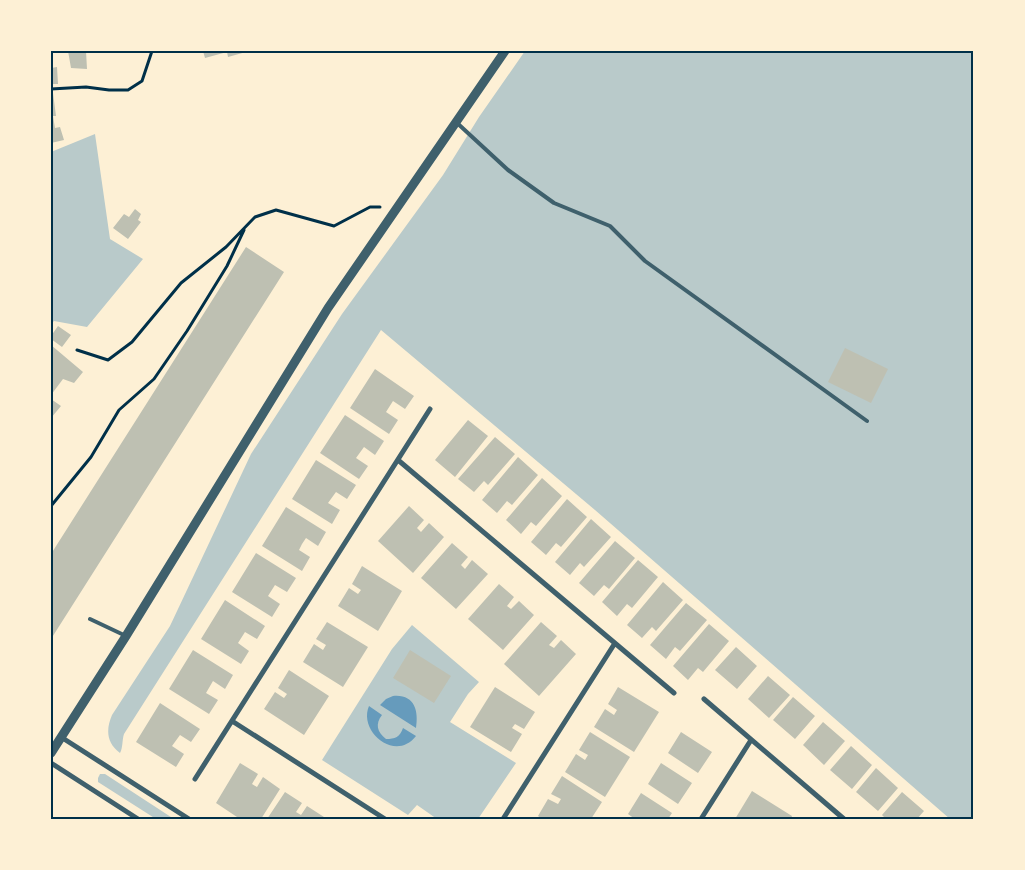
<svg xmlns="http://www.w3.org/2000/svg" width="1025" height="870" font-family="Inter,sans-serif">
<rect width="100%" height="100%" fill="#fdf0d5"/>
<path fill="#b9caca" d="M525,51h449v768h-24l-355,-309 -214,-180 -257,404c-2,6 -1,14 -4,19 -14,-10 -14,-24 -8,-38l58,-89 81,-172 91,-140 101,-139 36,-58z
M95,134l15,105 33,20 -56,68 -33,-6 -3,3v-172z
M412,625l67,57 -11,12 -18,28 66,41 -38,56h-41l-20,-14 -9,10 -86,-55 70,-111z
M100,774h5l69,45h-18l-58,-37v-4z"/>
<path fill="#669bbc" d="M393,696c21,-2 26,14 23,32l-36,-23 6,-6z
M369,706l13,9c-7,9 -5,17 4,24 9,0 14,-2 17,-11l13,8c-21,27 -58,-5 -47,-30z"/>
<path fill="#bec0b2" d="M68,51h18l1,18 -16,-1z
M203,51h43v1l-18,5 -1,-5 -22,6z
M57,67l1,17h-7v-16z
M51,93h2l3,23h-3l2,12 5,-1 4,13 -13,3z
M135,209l6,5 -3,6 3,2 -13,17 -15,-11 11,-14 5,3z
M246,247l38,25 -233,367v-85z
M58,326l13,9 -9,12 -11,-8v-3z
M51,345l32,27 -9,11 -11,-4 -12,16z
M845,348l43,21 -17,34 -43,-21z
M375,369l39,27 -9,13 -12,-8 -7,11 12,8 -9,14 -39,-26z
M51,399l10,7 -10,12z
M345,415l39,26 -9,14 -11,-8 -8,11 12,8 -9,13 -39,-26z
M468,420l20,16 -33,41 -20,-17z
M495,437l20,17 -27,31 -4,-4 -10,11 -16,-13z
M518,457l20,18 -26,30 -5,-4 -10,12 -15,-13z
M316,460l40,25 -9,14 -11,-7 -8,11 12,7 -8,14 -40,-25z
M542,478l20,18 -26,30 -5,-4 -10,12 -15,-14z
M567,499l20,18 -26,30 -5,-4 -10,12 -15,-13z
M409,506l15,14 -7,8 4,4 8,-9 15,14 -31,36 -35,-32z
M286,507l40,25 -8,14 -12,-8 -4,6 -3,6 11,7 -8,14 -40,-25z
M591,519l20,18 -27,30 -4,-4 -10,12 -15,-13z
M615,541l20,17 -26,31 -5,-4 -10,11 -15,-13z
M452,543l16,14 -7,8 4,4 7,-9 16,14 -32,35 -35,-31z
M256,553l40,25 -9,14 -12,-7 -7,11 12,8 -8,13 -40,-25z
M638,560l20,17 -26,31 -5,-4 -10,12 -15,-14z
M362,566l40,25 -24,40 -40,-25 11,-18 9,6 3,-4 -9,-6z
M663,582l20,18 -27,31 -4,-4 -10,11 -15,-13z
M499,584l15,13 -7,9 4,3 8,-8 15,14 -31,35 -35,-31z
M225,600l40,26 -8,13 -12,-7 -7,11 11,8 -8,13 -40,-25z
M686,603l21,17 -27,31 -5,-4 -9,12 -16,-14z
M327,622l41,25 -25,40 -40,-25 11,-18 9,6 3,-5 -10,-6z
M541,622l16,14 -8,9 5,3 7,-8 15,14 -37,42 -35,-32z
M709,624l20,17 -26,31 -5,-4 -10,12 -15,-14z
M736,647l21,19 -20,23 -22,-19z
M193,650l40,25 -8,14 -12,-8 -7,12 12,7 -9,14 -40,-25z
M410,650l41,26 -17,27 -41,-25z
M289,670l40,26 -25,39 -40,-26 11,-17 9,6 3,-4 -9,-6z
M768,676l22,19 -21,23 -21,-19z
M495,687l40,25 -11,17 -9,-5 -3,4 10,6 -11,18 -41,-25z
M618,687l41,25 -25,40 -40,-25 11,-18 9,6 3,-5 -9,-6z
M793,697l22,19 -20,23 -22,-19z
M160,703l40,26 -9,13 -11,-7 -8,11 12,8 -8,13 -40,-25z
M823,722l22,19 -21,24 -21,-20z
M590,732l40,25 -25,40 -40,-25 11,-18 9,6 3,-5 -9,-5z
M681,732l31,20 -14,21 -30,-20z
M851,746l21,19 -20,24 -22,-19z
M240,763l18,11 -6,10 5,3 6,-10 17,12 -19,30h-21l-24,-16z
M661,763l31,20 -14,21 -30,-20z
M876,768l22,20 -20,23 -22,-19z
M562,776l40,26 -11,17h-49l-4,-3 10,-17 10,5 3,-5 -10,-5z
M752,791l40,25 -1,3h-56z
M285,792l17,11 -6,9 5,3 6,-9 17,11 -1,2h-56z
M902,792l22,19 -7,8h-31l-4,-4z
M641,793l31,20 -4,6h-33l-7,-5z"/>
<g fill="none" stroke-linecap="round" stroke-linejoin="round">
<path stroke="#003049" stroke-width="3" d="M51,89l35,-2 23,3h19l14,-9 10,-30
M77,350l31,10 24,-18 49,-59 45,-36 29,-30 21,-7 58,16 36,-19h10
M51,506l40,-49 28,-47 35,-31 33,-48 40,-65 17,-36"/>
<path stroke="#3f606c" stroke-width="4" d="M456,122l52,48 46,33 56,23 35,35 222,160
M90,619l36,17"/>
<path stroke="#3f606c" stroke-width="5" d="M398,460l276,233
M704,699l140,120
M232,721l153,98
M61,737l128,82
M51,763l87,56
M195,779l235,-370
M503,819l112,-176
M701,819l50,-79"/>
<path stroke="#3f606c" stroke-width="9" d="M51,753l75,-117 202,-328 177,-257"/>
</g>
<rect width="1025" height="870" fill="none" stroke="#fdf0d5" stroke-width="105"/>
<rect x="52" y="52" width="920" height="766" fill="none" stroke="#003049" stroke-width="2"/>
</svg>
